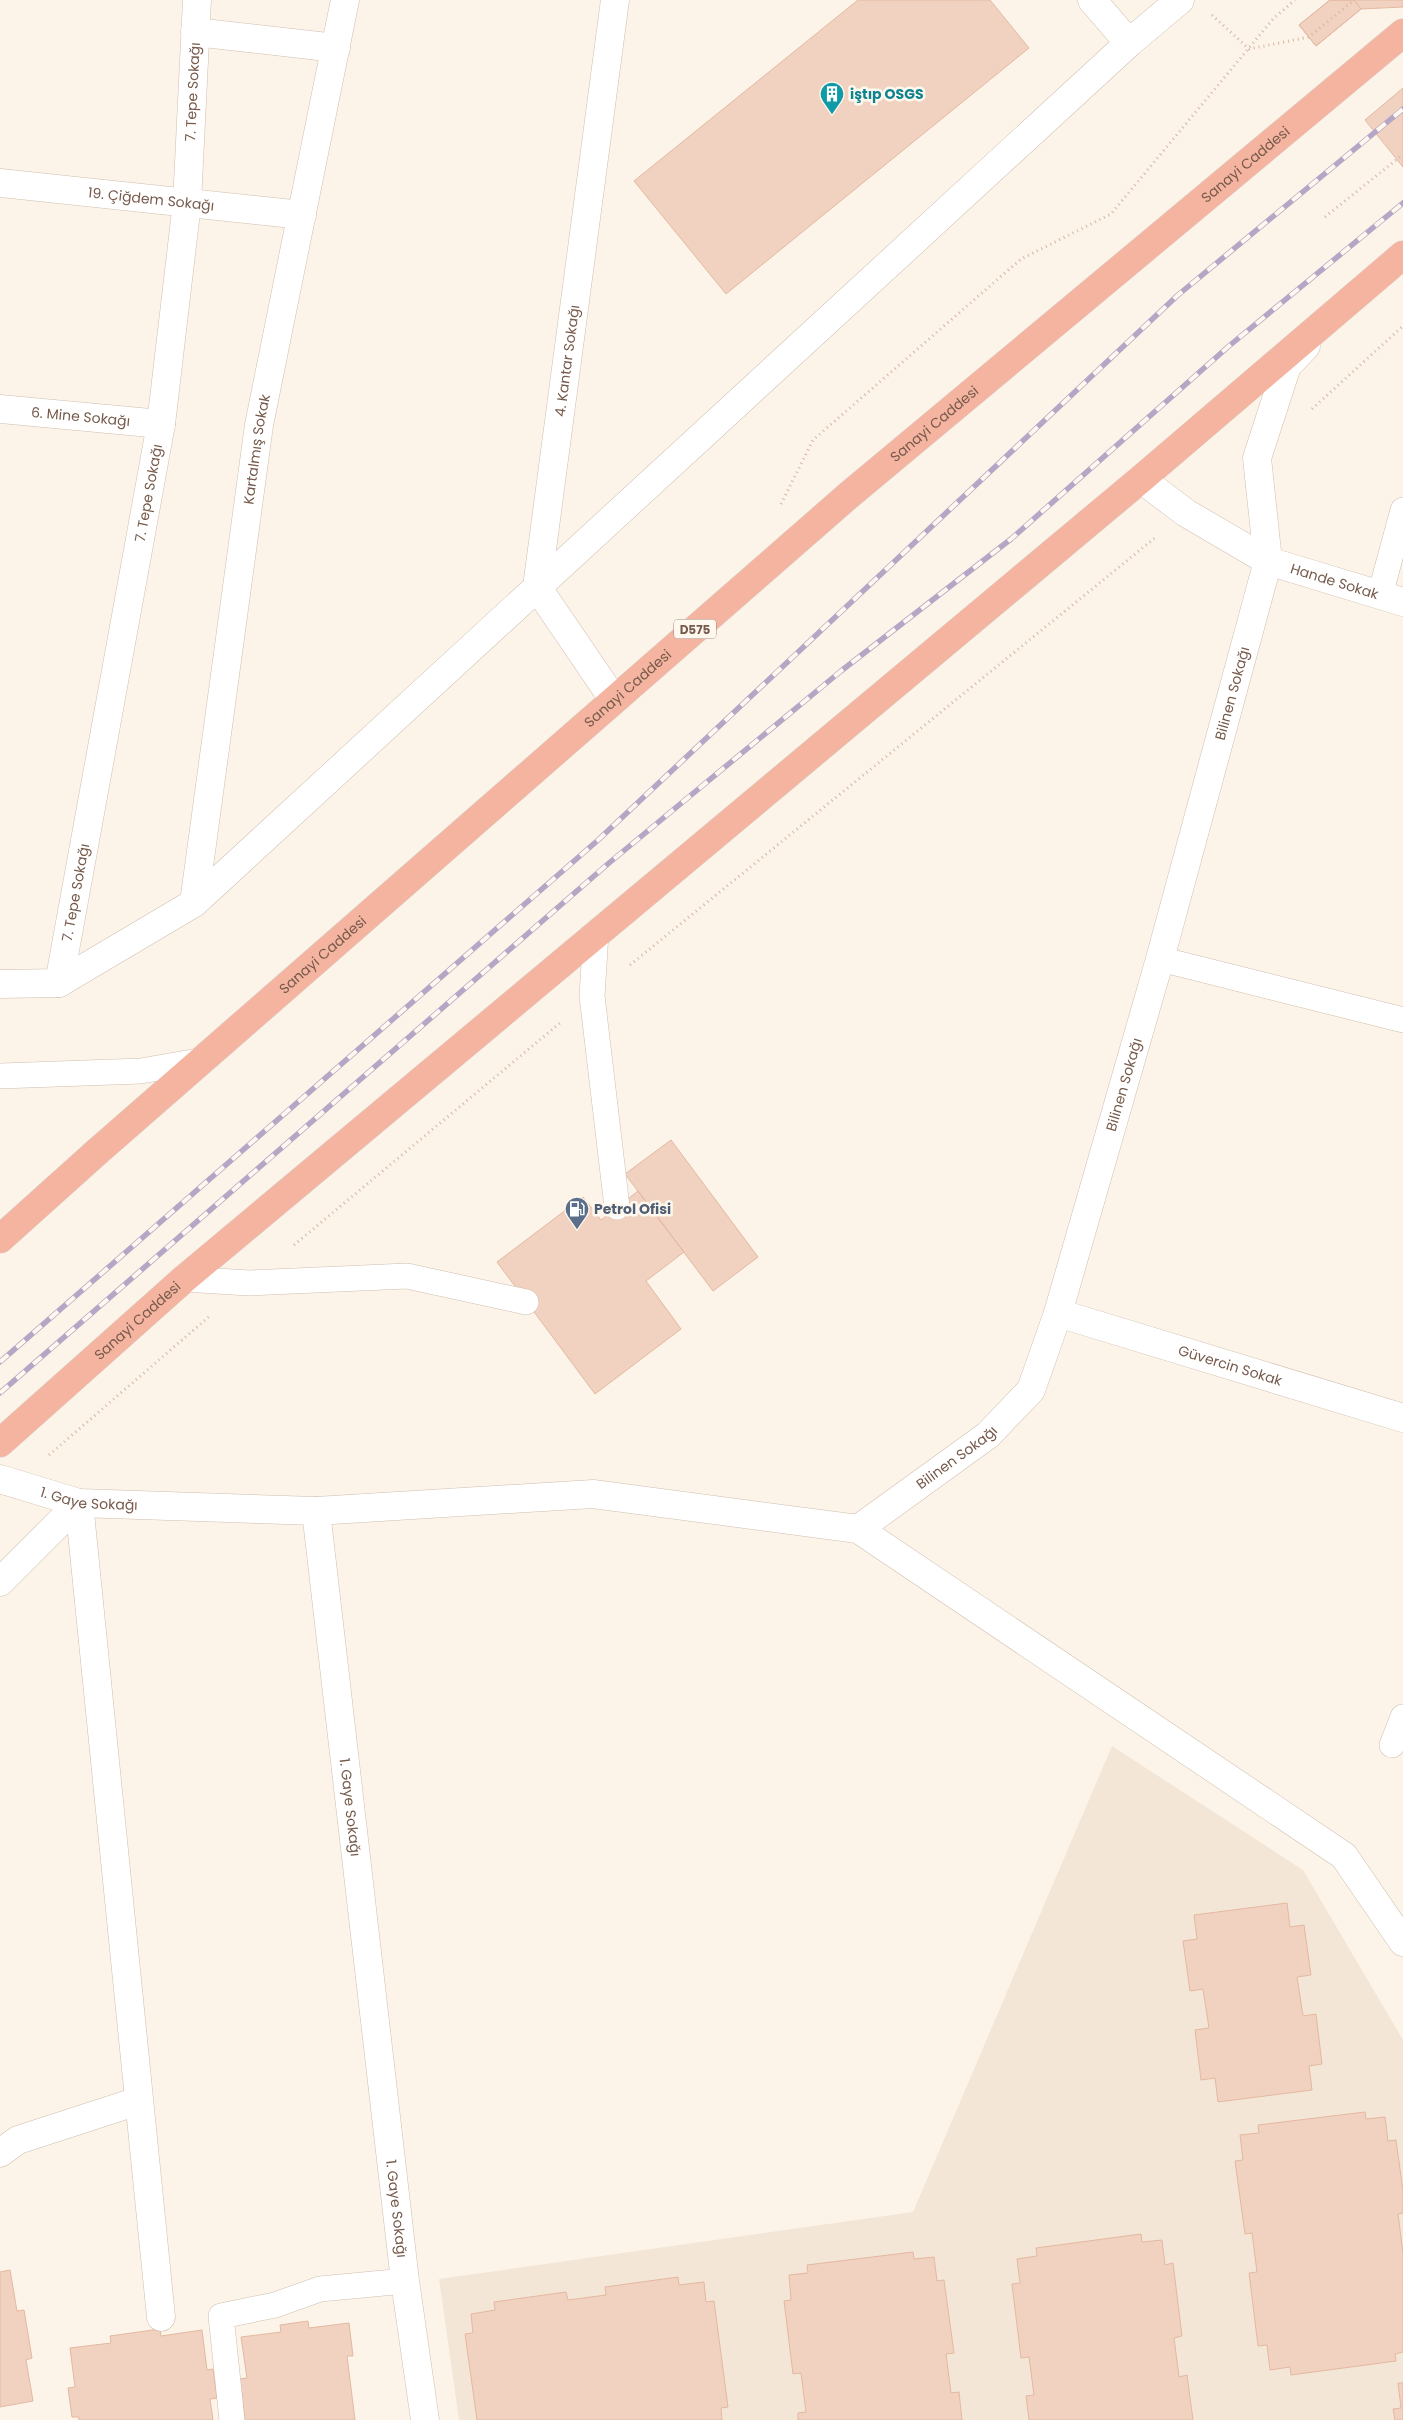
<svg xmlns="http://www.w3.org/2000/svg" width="1403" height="2420" font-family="Poppins,sans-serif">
<rect width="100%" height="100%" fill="#fcf4e8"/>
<path fill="#f4e6d6" d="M1112,1746l191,124 100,170v380h-944l-20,-141 474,-67z"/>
<path fill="#f1d2c0" stroke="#e4b8a0" d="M858,0h132l39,48 -303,246 -92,-113z
M1330,0h24l7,9 -45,37 -17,-21z
M1330,0h73v7l-42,2 -45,37 -17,-21z
M1403,88v79l-38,-47z
M671,1140l87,117 -45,34 -88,-117z
M638,1191l46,61 -38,29 35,48 -86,65 -98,-132 86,-65 18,23z
M1287,1903l3,24 14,-2 7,50 -14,2 6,39 13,-2 6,50 -13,2 3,24 -94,12 -3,-24 -14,2 -6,-50 14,-2 -6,-39 -13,2 -7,-50 14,-2 -3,-24z
M1365,2112l1,7 19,-2 3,24 8,-1 7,51v22l-5,1 5,39v99l-8,2 1,7 -105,14 -1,-8 -20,3 -3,-25 -9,1 -9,-73 8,-1 -5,-39 -7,1 -10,-73 8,-1 -3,-25 19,-2 -1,-8z
M1141,2234l1,8 20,-2 3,25 8,-2 9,73 -8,2 5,39 8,-2 6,45h-164l-3,-24 8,-1 -5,-38 -8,1 -9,-74 8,-1 -3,-24 20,-3 -1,-8z
M913,2252l1,7 20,-2 3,24 7,-1 10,73 -8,1 5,39 8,-1 3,28h-164v-7l8,-1 -5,-39 -8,1 -9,-73 7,-1 -2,-25 19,-2 -1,-8z
M10,2270l7,41 7,-1 8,48 -6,2 7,41 -33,6v-135z
M678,2277l1,8 25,-3 2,20 8,-1 14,106 -7,1 1,12h-245l-12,-86 8,-1 -2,-19 24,-4 -1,-8 72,-10 2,8 38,-5 -1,-8z
M308,2321l1,7 40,-5 4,33h-6l8,64h-110l-5,-41 7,-1 -6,-41 40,-5 -1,-7z
M160,2329l1,7 41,-6 5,40 6,-1 4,29 -7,1 3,21h-134v-3h-7l-4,-29 7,-1 -5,-39 41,-5 -1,-7z
M1398,2383h5v37h-8l-2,-11 8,-1z"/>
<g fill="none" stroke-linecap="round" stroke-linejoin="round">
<defs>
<path id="lane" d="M1380,595l23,-85
M596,933l-4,63 25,211
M1160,959l243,61
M0,1076l141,-5 63,-11
M184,1279l65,4 158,-7 119,26
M1392,1745l11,-28
M232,2420l-11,-104 54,-11 45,-16 85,-8"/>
<g id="street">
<path d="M1092,0l37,43 51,-43"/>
<path d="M195,32l141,16"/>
<path id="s1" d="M0,183l302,32"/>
<path id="s2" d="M0,409l161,15"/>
<path id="s3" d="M1141,479l45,34 82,48 135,41"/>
<path id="s4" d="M614,700l-77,-113 78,-587"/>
<path id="s5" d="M194,903l65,-478 86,-425"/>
<path id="s6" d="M59,983l102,-559 26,-221 10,-203"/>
<path d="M0,984l59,-1 135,-80 935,-860"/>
<path id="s7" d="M1058,1313l345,105"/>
<path id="s8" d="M0,1479l79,24 237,8 89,770 20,139"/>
<path d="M79,1503l82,814"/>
<path d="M316,1511l277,-17 265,35 486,327 59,86"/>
<path id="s9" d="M858,1529l130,-94 43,-45 27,-77 102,-354 108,-398 -11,-103 30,-92 19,-20"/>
<path d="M0,1582l79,-79"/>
<path d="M0,2153l18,-13 120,-39"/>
</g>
<g id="highway">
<path id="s10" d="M0,1239l98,-88 751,-656 554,-462"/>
<path id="s11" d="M0,1443l184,-164 957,-800 262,-224"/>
</g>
</defs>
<use href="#lane" stroke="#d0beb0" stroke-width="26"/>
<use href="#street" stroke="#d0beb0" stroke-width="29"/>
<use href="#highway" stroke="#d9d1cd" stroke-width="29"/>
<path stroke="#d7b5a3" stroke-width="3" stroke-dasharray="1 4" stroke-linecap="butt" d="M1212,15l37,34 60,-12 45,-37
M1325,217l76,-61
M1312,409l91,-83
M781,504l32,-64 208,-181 90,-45 162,-195 22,-19
M630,965l526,-428
M294,1245l266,-222
M49,1455l162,-140"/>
<use href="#lane" stroke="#fff" stroke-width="25"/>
<use href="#street" stroke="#fff" stroke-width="28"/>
<use href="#highway" stroke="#f5b4a0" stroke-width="28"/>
<defs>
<path id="rail" d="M0,1362l597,-521 581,-546 225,-186
M0,1393l609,-530 232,-192 170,-132 218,-193 174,-143"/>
</defs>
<use href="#rail" stroke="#b6a6c6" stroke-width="5.5"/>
<use href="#rail" stroke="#fff8ee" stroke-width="4" stroke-dasharray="11" stroke-linecap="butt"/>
</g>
<defs>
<symbol id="building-pin" viewBox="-11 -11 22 30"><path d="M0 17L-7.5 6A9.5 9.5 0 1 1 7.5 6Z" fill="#0f9aa8" stroke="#fff8ee"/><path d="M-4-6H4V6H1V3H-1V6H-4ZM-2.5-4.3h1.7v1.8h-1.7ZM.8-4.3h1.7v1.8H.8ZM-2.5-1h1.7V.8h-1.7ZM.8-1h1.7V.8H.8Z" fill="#fff"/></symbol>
<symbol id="fuel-pin" viewBox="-11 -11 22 30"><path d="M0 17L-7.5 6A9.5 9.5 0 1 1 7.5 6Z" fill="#5c6f8a" stroke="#fff8ee"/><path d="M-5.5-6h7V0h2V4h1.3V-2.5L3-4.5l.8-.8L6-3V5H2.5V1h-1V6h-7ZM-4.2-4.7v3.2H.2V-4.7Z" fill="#fff"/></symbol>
</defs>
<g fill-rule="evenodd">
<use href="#building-pin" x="818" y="80" width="28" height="38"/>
<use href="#fuel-pin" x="563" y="1195" width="28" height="38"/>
</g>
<g text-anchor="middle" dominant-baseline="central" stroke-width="5" stroke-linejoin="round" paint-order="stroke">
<rect fill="#fff8ee" stroke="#9f897d" stroke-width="1" x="674" y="619.5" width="42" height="19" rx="4"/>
<g font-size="12" font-weight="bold" fill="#765a4c">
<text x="695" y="629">D575</text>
</g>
<g font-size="14" fill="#765a4c" stroke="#fff8ee">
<text stroke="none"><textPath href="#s6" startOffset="902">7. Tepe Sokağı</textPath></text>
<text stroke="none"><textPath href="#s10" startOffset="1645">Sanayi Caddesi</textPath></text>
<text stroke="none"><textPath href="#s1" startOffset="152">19. Çiğdem Sokağı</textPath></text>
<text stroke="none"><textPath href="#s4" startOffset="365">4. Kantar Sokağı</textPath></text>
<text stroke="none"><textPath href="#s2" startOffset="81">6. Mine Sokağı</textPath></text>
<text stroke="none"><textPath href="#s10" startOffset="1240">Sanayi Caddesi</textPath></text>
<text stroke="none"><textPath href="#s5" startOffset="458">Kartalmış Sokak</textPath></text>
<text stroke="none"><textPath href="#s6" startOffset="498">7. Tepe Sokağı</textPath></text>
<text stroke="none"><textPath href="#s3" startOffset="221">Hande Sokak</textPath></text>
<text stroke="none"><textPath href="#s10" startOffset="835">Sanayi Caddesi</textPath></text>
<text stroke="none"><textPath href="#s9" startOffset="948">Bilinen Sokağı</textPath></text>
<text stroke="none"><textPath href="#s6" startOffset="92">7. Tepe Sokağı</textPath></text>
<text stroke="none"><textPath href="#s10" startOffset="430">Sanayi Caddesi</textPath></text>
<text stroke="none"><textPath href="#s9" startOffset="542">Bilinen Sokağı</textPath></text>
<text stroke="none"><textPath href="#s11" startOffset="184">Sanayi Caddesi</textPath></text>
<text stroke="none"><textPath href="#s7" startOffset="180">Güvercin Sokak</textPath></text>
<text stroke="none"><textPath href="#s9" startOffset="122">Bilinen Sokağı</textPath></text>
<text stroke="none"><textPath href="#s8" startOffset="92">1. Gaye Sokağı</textPath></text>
<text stroke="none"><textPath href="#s8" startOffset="618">1. Gaye Sokağı</textPath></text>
<text stroke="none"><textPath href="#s8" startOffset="1022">1. Gaye Sokağı</textPath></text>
</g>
<g font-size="14" font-weight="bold" fill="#0d838f" stroke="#fff8ee" text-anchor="start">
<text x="850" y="94">iştıp OSGS</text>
</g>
<g font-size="14" font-weight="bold" fill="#4e5e75" stroke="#fff8ee" text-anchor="start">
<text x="594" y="1209">Petrol Ofisi</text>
</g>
</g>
</svg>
